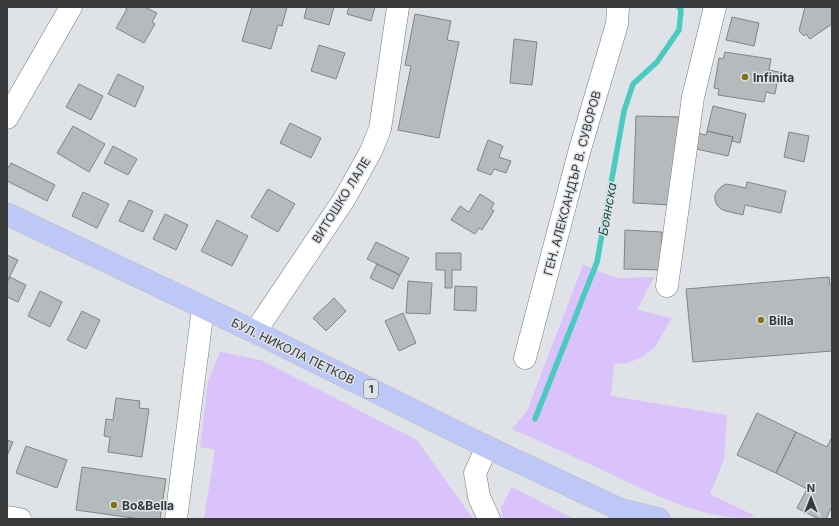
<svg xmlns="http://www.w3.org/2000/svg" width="839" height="526" font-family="Inter,sans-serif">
<rect width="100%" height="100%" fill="#dfe3e7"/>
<path fill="#dac2fa" d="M583,265l34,13 37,-1 -17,33 35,8 -17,29 -13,10 -14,6 -14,1 -3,32 116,19 -3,45 -14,34 45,22c-44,10 -116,-29 -157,-48 -28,-13 -57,-26 -86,-39l15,-18z
M220,352l41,8 156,80 56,79h-269l11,-69 -15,-3 8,-66z
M512,487l62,32h-71l-2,-11z"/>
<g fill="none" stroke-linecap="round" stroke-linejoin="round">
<path stroke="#4bcabf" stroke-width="5.5" d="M535,419l62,-157 27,-151 9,-27 24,-22 22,-32 2,-20 -2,-3"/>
</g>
<path fill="#b5bbbc" stroke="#808586" d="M124,7h21l12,6 -5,9 3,2 -11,19 -28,-15 11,-19z
M252,7h35l-5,19 -4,-1 -7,24 -29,-8z
M307,7h27l-5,18 -25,-7z
M349,7h26l-4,14 -24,-7z
M805,7h27v17l-22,15 -4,-5 -2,2 -5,-5z
M415,14l36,7 -4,19 12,2 -20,96 -41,-8 13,-64 -6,-1z
M732,17l27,6 -5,23 -28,-6z
M514,39l23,3 -5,43 -22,-2z
M319,45l26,8 -9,26 -25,-8z
M725,52l46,7 -2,11 10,2 -4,22 -9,-2 -2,10 -46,-7 1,-6 -5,-1 5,-30 4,1z
M118,74l26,13 -9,20 -27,-13z
M79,84l24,12 -12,24 -25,-13z
M713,106l33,8 -6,29 -8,-2 1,-4 -26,-6z
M636,116l44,1 -9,88 -38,-2z
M290,123l31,15 -10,20 -31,-15z
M73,126l32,18 -16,28 -32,-19z
M707,131l26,6 -5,19 -36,-8 4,-15 10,2z
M789,132l20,4 -5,26 -20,-5z
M488,140l15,6 -4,11 12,4 -5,12 -12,-4 -3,6 -14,-5z
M113,146l24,13 -9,16 -24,-12z
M11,163l44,22 -8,16 -40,-20v-11z
M747,182l39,9 -5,22 -36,-8 -2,10 -17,-4 -5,-2 -4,-4 -2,-5v-5l3,-5 4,-4 4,-2 6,1 14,3z
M268,189l27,15 -17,28 -27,-15z
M83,192l26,12 -12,24 -25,-12z
M480,194l14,9 -3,6 3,2 -12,19 -3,-2 -4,6 -24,-14 9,-14 9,6z
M129,200l24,11 -10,21 -24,-11z
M165,214l23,11 -12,25 -23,-11z
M217,220l31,16 -16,30 -31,-15z
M625,230l37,2 -1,38 -37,-1z
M376,242l33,16 -9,17 -33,-16z
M436,253h25v17h-9v18h-7v-18h-9z
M7,255l11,5 -11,22z
M377,264l23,11 -7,14 -23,-11z
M10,277l16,8 -8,17 -11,-5v-15z
M829,277l1,8h2v66l-139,11 -7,-73z
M408,281l24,2 -2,31 -24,-1z
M455,286l22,1 -1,24 -22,-1z
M40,291l22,11 -12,25 -22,-11z
M334,298l12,13 -20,20 -13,-13z
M82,311l18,9 -14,29 -19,-9z
M403,313l13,30 -17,8 -14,-30z
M116,398l24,3 -1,7 10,1 -7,48 -34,-5 2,-15 -6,-1 2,-17 7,1z
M757,413l39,19 -20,41 -39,-18z
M796,432l31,15 5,-10v69l-6,13h-7l-22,-11 10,-19 -31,-16z
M7,440l6,2 -6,14z
M26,446l41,14 -10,28 -41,-15z
M82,467l84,12 -6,40h-20l-64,-9z"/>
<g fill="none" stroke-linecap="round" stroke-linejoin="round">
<defs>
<path id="minor" d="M7,118l64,-111
M667,286l26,-189 22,-90
M255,332l90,-134 26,-47 9,-22 18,-122
M525,358l55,-209 37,-125 1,-17
M487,447l-12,26 4,24 10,22
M7,517l13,2
M176,519l27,-211"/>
<path id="highway" d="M7,214l248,118 232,115 134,63 15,9
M622,510l37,9"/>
</defs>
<use href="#minor" stroke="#767a7d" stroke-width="23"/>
<use href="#highway" stroke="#bfc0c0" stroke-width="23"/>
<use href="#minor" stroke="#fff" stroke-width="22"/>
<use href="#highway" stroke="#bec8f7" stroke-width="22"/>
</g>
<g fill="#807112" stroke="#dfe3e7" stroke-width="1.5">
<circle cx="745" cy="77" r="4"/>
<circle cx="761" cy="320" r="4"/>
<circle cx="114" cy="505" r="4"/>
</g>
<g text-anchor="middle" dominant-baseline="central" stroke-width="3" stroke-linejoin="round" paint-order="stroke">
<rect fill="#dfe3e7" stroke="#696c6e" stroke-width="1" x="364" y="380" width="14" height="18" rx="3"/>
<g font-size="11" font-weight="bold" fill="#37393a">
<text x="371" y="389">1</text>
</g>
<g font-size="12" font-weight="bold" fill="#37393a" stroke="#dfe3e7" text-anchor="start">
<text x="753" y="77">Infinita</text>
<text x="769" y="320">Billa</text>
<text x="122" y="505">Bo&amp;Bella</text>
</g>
<g font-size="12" fill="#37393a" stroke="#dfe3e7">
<text transform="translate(572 183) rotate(-75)">ГЕН. АЛЕКСАНДЪР В. СУВОРОВ</text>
<text transform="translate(341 200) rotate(-58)">ВИТОШКО ЛАЛЕ</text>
<text transform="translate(293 351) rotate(26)">БУЛ. НИКОЛА ПЕТКОВ</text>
</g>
<g font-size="13" font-style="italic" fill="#1d524e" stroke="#dfe3e7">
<text transform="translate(607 209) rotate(-80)">Боянска</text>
</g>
</g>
<rect width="839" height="526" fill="none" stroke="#37393a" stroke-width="16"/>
<g transform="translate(811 498)" stroke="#dfe3e7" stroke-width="3" paint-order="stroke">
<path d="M0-3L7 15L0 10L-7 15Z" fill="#37393a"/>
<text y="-6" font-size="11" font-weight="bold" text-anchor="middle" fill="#37393a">N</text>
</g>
</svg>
